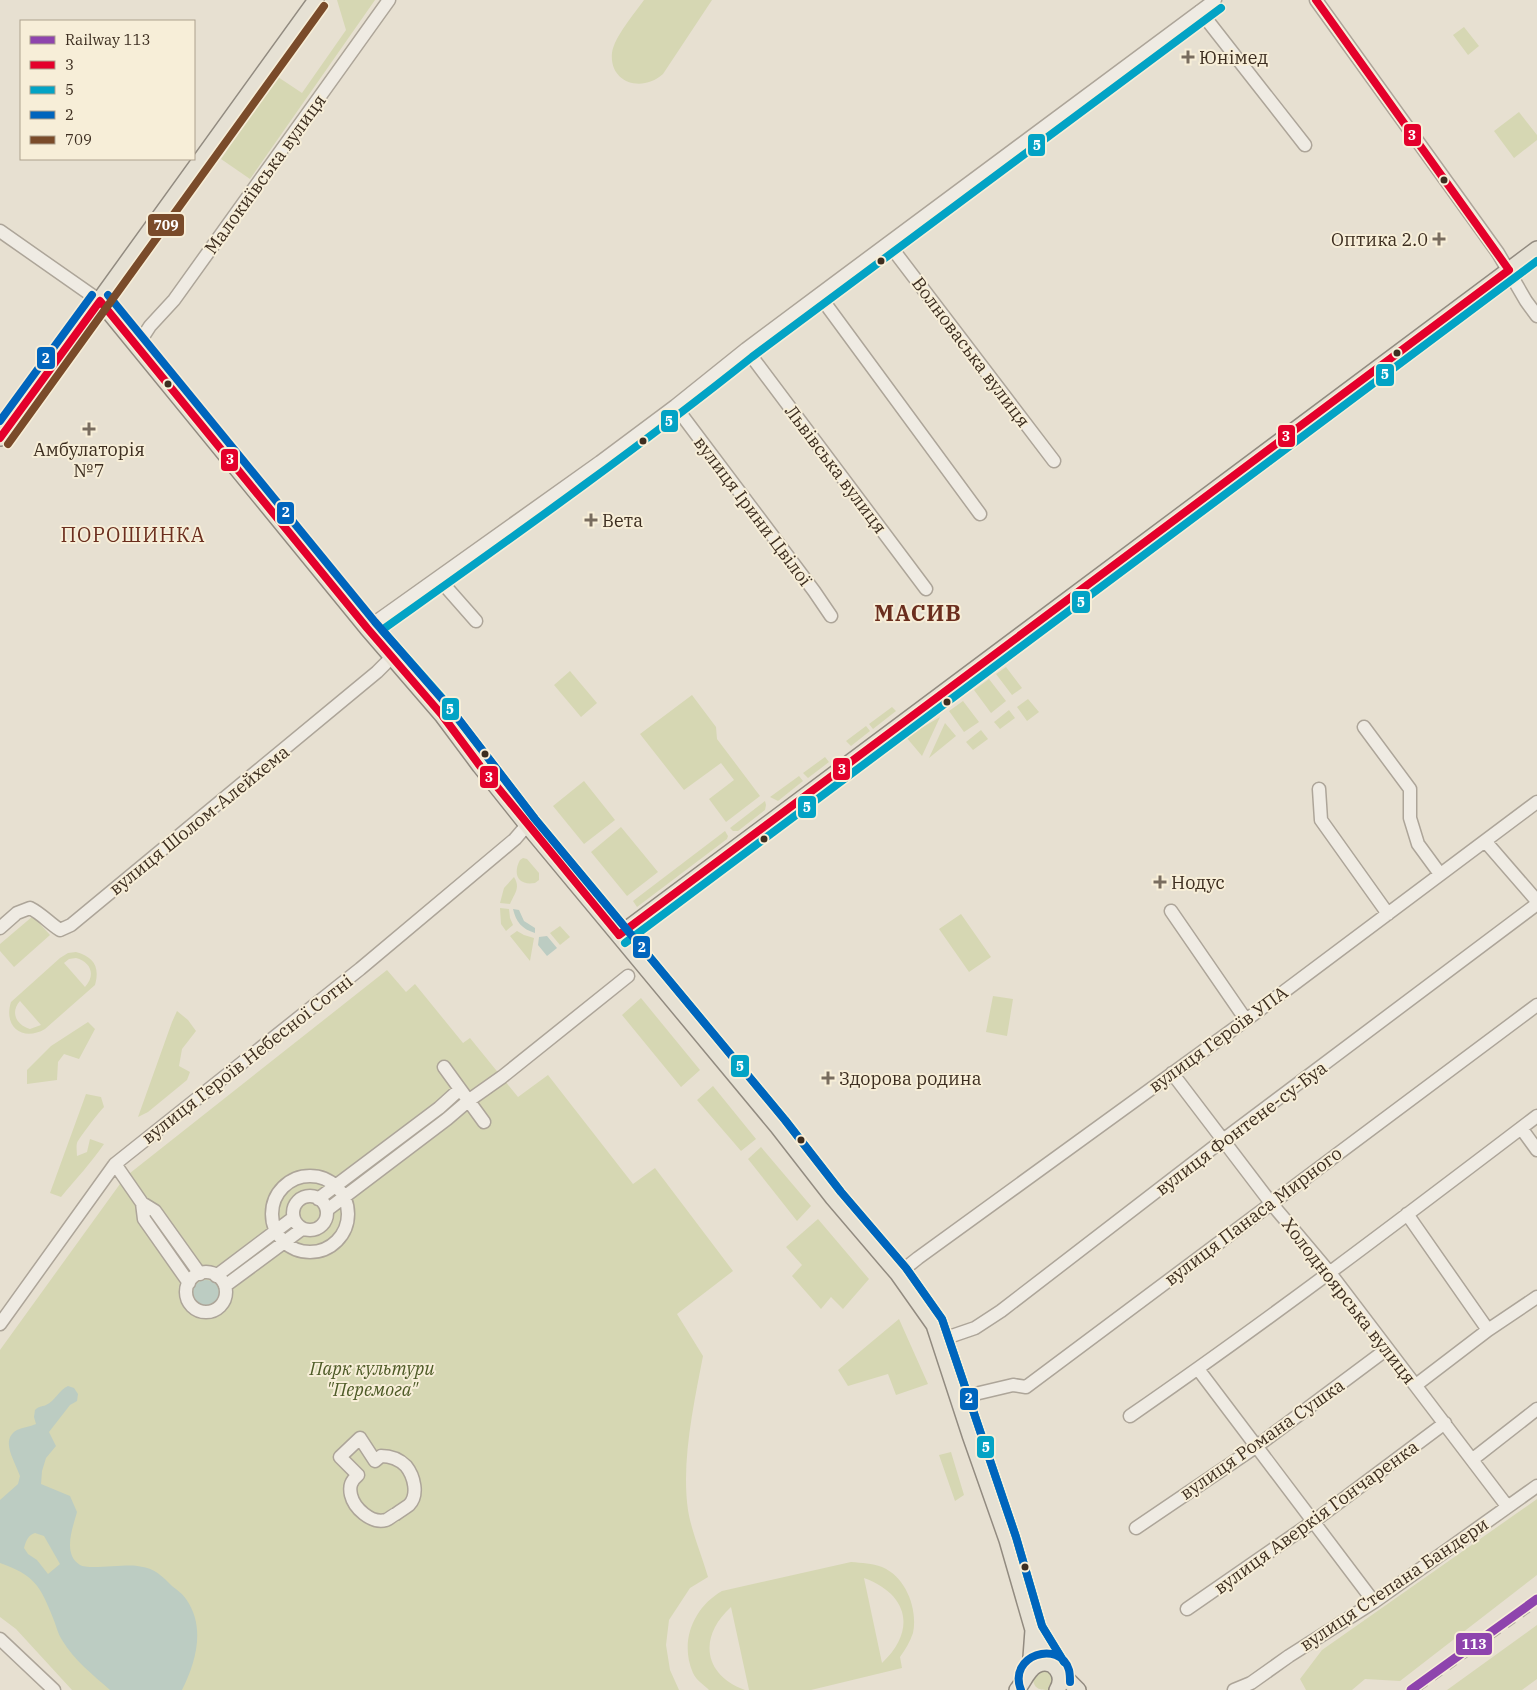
<svg xmlns="http://www.w3.org/2000/svg" width="1537" height="1690" font-family="'IBM Plex Serif',serif">
<rect width="100%" height="100%" fill="#e7e0d1"/>
<path fill="#d6d7b3" fill-rule="evenodd" d="M337,0h38l-125,179 -29,-20 57,-82 24,16 44,-63z
M644,0h68l-49,74c-21,19 -54,9 -51,-21 2,-16 23,-40 32,-53z
M1464,27l15,19 -11,9 -15,-20z
M1519,112l18,23v5l-23,18 -20,-27z
M1006,667l16,21 -10,7 -16,-21z
M570,671l27,32 -16,14 -27,-32z
M989,679l17,22 -15,12 -17,-23z
M692,695l24,32 1,12 43,57 -34,26 -17,-23 25,-19 -13,-17 -37,27 -44,-56z
M1028,699l11,13 -12,9 -10,-14z
M963,701l16,21 -15,10 -15,-21z
M892,707l4,4 -23,18 -4,-5z
M1009,710l6,8 -15,11 -6,-7z
M940,717l-18,39 -16,-19z
M945,723l11,13 -27,22z
M866,726l4,5 -19,15 -5,-5z
M981,730l7,9 -15,11 -7,-8z
M825,757l4,5 -21,16 -5,-5z
M799,776l4,5 -25,20 -8,-4z
M584,781l31,39 -31,24 -31,-38z
M765,801l1,4 -1,5 -27,21h-5l-3,-3z
M621,827l37,45 -31,24 -36,-44z
M725,831l3,5 -1,3 -90,68 -4,-6z
M523,858l4,1 12,14v7l-4,3c-16,3 -23,-8 -15,-23z
M514,877c7,11 0,17 -4,27l-10,-1 4,-15z
M500,908l9,1 1,9 3,7 -7,6 -5,-7z
M961,914l30,43 -22,15 -30,-43z
M33,916l17,19 -36,32 -14,-16v-7z
M560,926l10,11 -10,8 -10,-12z
M517,931l7,4 10,3 -4,23 -20,-25z
M76,952c18,5 24,15 19,33l-50,44c-22,13 -42,-2 -34,-27l49,-44 8,-5zM76,958c15,4 20,17 9,29l-21,-24 5,-4zM20,1001l21,24 -11,4c-14,-4 -20,-17 -10,-28z
M387,970l19,22 9,-8 48,59 7,-5 48,59 30,-22 85,109 22,-16 78,103 -56,43 26,42c-9,47 -22,106 -15,154 3,20 14,46 20,67l-18,11 -21,32 -3,25 4,25 9,20h-607l-56,-61 -16,-12v-267l125,-173z
M993,996l20,3 -6,37 -21,-4z
M641,998l59,72 -19,17 -59,-72z
M177,1011l11,9 8,11 -14,18 -3,17 11,6 -3,8 -39,32 -10,5 34,-95z
M88,1022l7,7 -16,30 -15,-5 -6,8 -1,18 -30,4v-14l24,-24z
M713,1086l43,53 -15,12 -44,-51z
M86,1094l15,3 3,10c-5,5 -25,31 -27,36 -1,4 0,9 0,13l10,-4 3,-13 14,5c-13,19 -28,35 -43,53l-11,-4z
M761,1147l50,59 -14,15 -49,-62z
M818,1219l51,60 -26,30 -12,-12 -10,12 -29,-33 10,-11 -16,-18z
M899,1319l29,65 -32,11 -8,-21 -40,12 -10,-16z
M951,1452l13,43 -9,6 -16,-46z
M1537,1499v76l-137,106 -35,-2 -13,11h-46l-6,-11 22,-29z
M851,1562c11,1 21,1 31,5 24,10 36,42 31,66 -3,9 -8,17 -13,24l2,11 -91,22h-62l-18,-83c-32,29 -29,67 14,83h-36c-5,-5 -13,-10 -16,-17 -14,-32 1,-66 29,-82zM864,1578c44,16 53,52 18,85z
M1537,1625v54l-15,11h-75z
M1039,1669l15,2 -3,19c-10,0 -17,0 -18,-11z"/>
<path fill="#bcccc2" fill-rule="evenodd" d="M513,909l6,1 5,11 11,7v5c-13,-4 -19,-11 -22,-24z
M547,936l10,12 -10,8 -9,-11 1,-8z
M193 1293a13 13 0 1 1 26 0a13 13 0 1 1-26 0Z
M68,1386l6,2 4,6 -1,7 -7,4 -21,27 7,14 -10,12 -4,13 -1,13 29,12 7,16c-4,15 -15,42 3,53 8,5 44,-1 57,1 17,2 23,8 35,20 5,4 11,8 14,13 20,28 10,63 -4,91h-72c-17,-15 -36,-30 -48,-50 -4,-6 -6,-15 -9,-22 -13,-33 -19,-43 -53,-55v-63l18,-16 2,-8c-6,-17 -20,-36 -3,-46 6,-3 13,-3 19,-6l-2,-7 1,-7c4,-4 6,-3 11,-5 9,-4 13,-15 22,-19zM35,1533l9,3 16,28 -12,10 -11,-14 -9,-6 -4,-6c2,-7 4,-13 11,-15z"/>
<g fill="none" stroke-linecap="round" stroke-linejoin="round">
<defs>
<path id="minor" d="M1316,0l182,253 28,48 11,15
M1200,11l105,134
M0,231l100,70
M888,243l166,218
M819,295l161,219
M137,346l13,-20 24,-26 215,-300
M746,349l180,240
M675,406l139,185 17,25
M439,579l37,42
M367,628l233,-166 75,-56 71,-57 87,-65 382,-284
M1364,727l46,62v29l8,26 22,30
M1319,789l2,31 67,94
M1485,841l52,60
M1171,911l75,109
M0,928l17,-15 13,-5c12,6 19,15 30,22l11,-5 306,-253 15,-15
M444,1067l40,55
M1172,1073l99,130 59,70 177,233
M1521,1128l16,22
M115,1164l27,39 2,16 45,64
M272 1214a38 38 0 1 1 76 0a38 38 0 1 1-76 0Z
M293 1213a17 17 0 1 1 34 0a17 17 0 1 1-34 0Z
M318,1199l121,-91 21,-19
M142,1203l13,8 45,63
M327,1210l120,-91 21,-18 34,-24 126,-101
M1407,1214l81,116
M186 1292a20 20 0 1 1 40 0a20 20 0 1 1-40 0Z
M898,1274l20,-16 328,-238 291,-218
M216,1276l77,-58
M225,1286l77,-57
M0,1324l115,-160 245,-195 155,-130 12,-14
M940,1340l35,-12 26,-17 222,-171 314,-236
M1198,1369l176,233
M1416,1385l72,-55 49,-33
M958,1398l55,-13 13,2 511,-382
M1130,1416c139,-96 273,-198 407,-300
M360,1438l15,23 6,-5c10,0 18,3 25,10 8,10 13,29 3,39 -4,3 -9,6 -13,9 -3,1 -7,5 -10,6 -15,4 -32,-12 -35,-25 -2,-9 0,-14 7,-20l-18,-18z
M1473,1459l64,-50
M1136,1528l121,-82 130,-97
M1187,1609l127,-88 131,-98
M0,1639l54,51
M1234,1690l17,-7 38,-27 85,-54 163,-116"/>
<path id="major" d="M100,301l267,327 75,87 38,51 47,59 250,301 56,72 65,76 36,51 36,110 37,105 26,90 22,37
M0,438l316,-438
M619,935l918,-686
M1058,1670l20,20
M1030,1671l3,-41
M1017,1690c6,-7 11,-21 20,-25 17,-8 29,11 20,25"/>
</defs>
<use href="#minor" stroke="#ada599" stroke-width="15"/>
<use href="#major" stroke="#928b80" stroke-width="18"/>
<use href="#minor" stroke="#efebe3" stroke-width="12"/>
<use href="#major" stroke="#e6e1d4" stroke-width="15"/>
<path stroke="#afaaa2" stroke-width="2.5" stroke-dasharray="9 9" stroke-linecap="butt" d="M1420,1690l117,-84"/>
<defs>
<path id="bus-1" d="M1316,0l193,270
M100,301l267,327 75,87 38,51 139,169
M0,438l100,-137
M619,935l890,-665"/>
<path id="bus-2" d="M625,943l912,-682
M1064,1662l-22,-36 -26,-89 -74,-218 -36,-51 -65,-76 -56,-72 -250,-301 -93,-121 -60,-68c125,-89 250,-177 370,-273l469,-349"/>
<path id="bus-3" d="M108,295l267,327 75,86 85,111 250,301 56,72 65,76 36,51 74,218 26,89 22,36
M0,421l92,-126
M1021,1690c-14,-35 39,-51 48,-20 1,4 1,8 1,12"/>
<path id="bus-4" d="M8,444l316,-438"/>
</defs>
<use href="#bus-1" stroke="#f7eed8" stroke-width="11"/>
<use href="#bus-2" stroke="#f7eed8" stroke-width="11"/>
<use href="#bus-3" stroke="#f7eed8" stroke-width="11"/>
<use href="#bus-4" stroke="#f7eed8" stroke-width="11"/>
<use href="#bus-1" stroke="#e4002b" stroke-width="8"/>
<use href="#bus-2" stroke="#03a3c5" stroke-width="8"/>
<use href="#bus-3" stroke="#0065bd" stroke-width="8"/>
<use href="#bus-4" stroke="#7a4b2a" stroke-width="8"/>
<defs>
<path id="rail-1" d="M1411,1690l126,-91"/>
</defs>
<use href="#rail-1" stroke="#f7eed8" stroke-width="12"/>
<use href="#rail-1" stroke="#8e44ad" stroke-width="9"/>
</g>
<g fill="#786c5e" stroke="#f7eed8" stroke-width="2">
<path d="M1185.5 49.5h5v5h5v5h-5v5h-5v-5h-5v-5h5z"/>
<path d="M1436.5 231.5h5v5h5v5h-5v5h-5v-5h-5v-5h5z"/>
<path d="M86.5 421.5h5v5h5v5h-5v5h-5v-5h-5v-5h5z"/>
<path d="M588.5 512.5h5v5h5v5h-5v5h-5v-5h-5v-5h5z"/>
<path d="M1157.5 874.5h5v5h5v5h-5v5h-5v-5h-5v-5h5z"/>
<path d="M825.5 1070.5h5v5h5v5h-5v5h-5v-5h-5v-5h5z"/>
</g>
<g fill="#3d2e20" stroke="#f7eed8" stroke-width="2">
<circle cx="1444" cy="180" r="4.5"/>
<circle cx="881" cy="261" r="4.5"/>
<circle cx="1397" cy="353" r="4.5"/>
<circle cx="168" cy="384" r="4.5"/>
<circle cx="643" cy="441" r="4.5"/>
<circle cx="947" cy="702" r="4.5"/>
<circle cx="485" cy="754" r="4.5"/>
<circle cx="764" cy="839" r="4.5"/>
<circle cx="801" cy="1140" r="4.5"/>
<circle cx="1025" cy="1567" r="4.5"/>
</g>
<g text-anchor="middle" dominant-baseline="central" stroke-width="4" stroke-linejoin="round" paint-order="stroke">
<g font-size="18" fill="#3d2e20" stroke="#f7eed8" text-anchor="start">
<text x="1199" y="57">Юнімед</text>
<text x="1428" y="239" text-anchor="end">Оптика 2.0</text>
<text x="89" y="449" text-anchor="middle">Амбулаторія<tspan x="89" dy="21">№7</tspan></text>
<text x="602" y="520">Вета</text>
<text x="1171" y="882">Нодус</text>
<text x="839" y="1078">Здорова родина</text>
</g>
<g font-size="18" fill="#3d2e20" stroke="#f7eed8">
<text transform="translate(265 174) rotate(-54)">Малокиївська вулиця</text>
<text transform="translate(971 352) rotate(53)">Волноваська вулиця</text>
<text transform="translate(836 469) rotate(53)">Львівська вулиця</text>
<text transform="translate(753 511) rotate(53)">вулиця Ірини Цвілої</text>
<text transform="translate(199 820) rotate(-39)">вулиця Шолом-Алейхема</text>
<text transform="translate(1218 1039) rotate(-36)">вулиця Героїв УПА</text>
<text transform="translate(247 1059) rotate(-38)">вулиця Героїв Небесної Сотні</text>
<text transform="translate(1241 1128) rotate(-37)">вулиця Фонтене-су-Буа</text>
<text transform="translate(1253 1216) rotate(-37)">вулиця Панаса Мирного</text>
<text transform="translate(1349 1301) rotate(52)">Холодноярська вулиця</text>
<text transform="translate(1262 1439) rotate(-35)">вулиця Романа Сушка</text>
<text transform="translate(1316 1517) rotate(-36)">вулиця Аверкія Гончаренка</text>
<text transform="translate(1394 1584) rotate(-34)">вулиця Степана Бандери</text>
</g>
<g font-size="18" font-style="italic" fill="#4d5a26" stroke="#f7eed8">
<text x="372" y="1368">Парк культури<tspan x="372" dy="21">"Перемога"</tspan></text>
</g>
<g font-size="20" letter-spacing="1" fill="#6b2e1e" stroke="#f7eed8">
<text x="133" y="534">ПОРОШИНКА</text>
</g>
<g font-size="22" font-weight="bold" letter-spacing="1" fill="#6b2e1e" stroke="#f7eed8">
<text x="918" y="612">МАСИВ</text>
</g>
</g>
<g stroke="#f7eed8" stroke-width="2">
<rect x="1403" y="123" width="19" height="24" rx="5" fill="#e4002b"/>
<rect x="1027" y="133" width="19" height="24" rx="5" fill="#03a3c5"/>
<rect x="147" y="213" width="38" height="24" rx="5" fill="#7a4b2a"/>
<rect x="36" y="346" width="20" height="24" rx="5" fill="#0065bd"/>
<rect x="1375" y="363" width="20" height="24" rx="5" fill="#03a3c5"/>
<rect x="660" y="409" width="19" height="24" rx="5" fill="#03a3c5"/>
<rect x="1277" y="424" width="19" height="24" rx="5" fill="#e4002b"/>
<rect x="220" y="448" width="19" height="24" rx="5" fill="#e4002b"/>
<rect x="276" y="501" width="19" height="24" rx="5" fill="#0065bd"/>
<rect x="1071" y="590" width="20" height="24" rx="5" fill="#03a3c5"/>
<rect x="441" y="697" width="19" height="24" rx="5" fill="#03a3c5"/>
<rect x="832" y="757" width="19" height="24" rx="5" fill="#e4002b"/>
<rect x="479" y="765" width="20" height="24" rx="5" fill="#e4002b"/>
<rect x="797" y="795" width="20" height="24" rx="5" fill="#03a3c5"/>
<rect x="632" y="935" width="19" height="24" rx="5" fill="#0065bd"/>
<rect x="730" y="1054" width="20" height="24" rx="5" fill="#03a3c5"/>
<rect x="959" y="1387" width="20" height="24" rx="5" fill="#0065bd"/>
<rect x="976" y="1435" width="19" height="24" rx="5" fill="#03a3c5"/>
<rect x="1455" y="1632" width="38" height="24" rx="5" fill="#8e44ad"/>
</g>
<g font-size="14" text-anchor="middle" font-weight="bold" fill="#fff">
<text x="1412" y="140">3</text>
<text x="1037" y="150">5</text>
<text x="166" y="230">709</text>
<text x="46" y="363">2</text>
<text x="1385" y="379">5</text>
<text x="669" y="426">5</text>
<text x="1286" y="441">3</text>
<text x="230" y="464">3</text>
<text x="286" y="517">2</text>
<text x="1081" y="607">5</text>
<text x="450" y="714">5</text>
<text x="842" y="774">3</text>
<text x="489" y="782">3</text>
<text x="807" y="812">5</text>
<text x="642" y="952">2</text>
<text x="740" y="1071">5</text>
<text x="969" y="1403">2</text>
<text x="986" y="1452">5</text>
<text x="1474" y="1649">113</text>
</g>
<rect x="20" y="20" width="175" height="140" fill="#f7eed8" stroke="#ada18e"/>
<rect x="30" y="36" width="25" height="8" fill="#8e44ad" stroke="#ada18e"/>
<text x="65" y="45" font-size="15" fill="#3d2e20">Railway 113</text>
<rect x="30" y="61" width="25" height="8" fill="#e4002b" stroke="#ada18e"/>
<text x="65" y="70" font-size="15" fill="#3d2e20">3</text>
<rect x="30" y="86" width="25" height="8" fill="#03a3c5" stroke="#ada18e"/>
<text x="65" y="95" font-size="15" fill="#3d2e20">5</text>
<rect x="30" y="111" width="25" height="8" fill="#0065bd" stroke="#ada18e"/>
<text x="65" y="120" font-size="15" fill="#3d2e20">2</text>
<rect x="30" y="136" width="25" height="8" fill="#7a4b2a" stroke="#ada18e"/>
<text x="65" y="145" font-size="15" fill="#3d2e20">709</text>
</svg>
